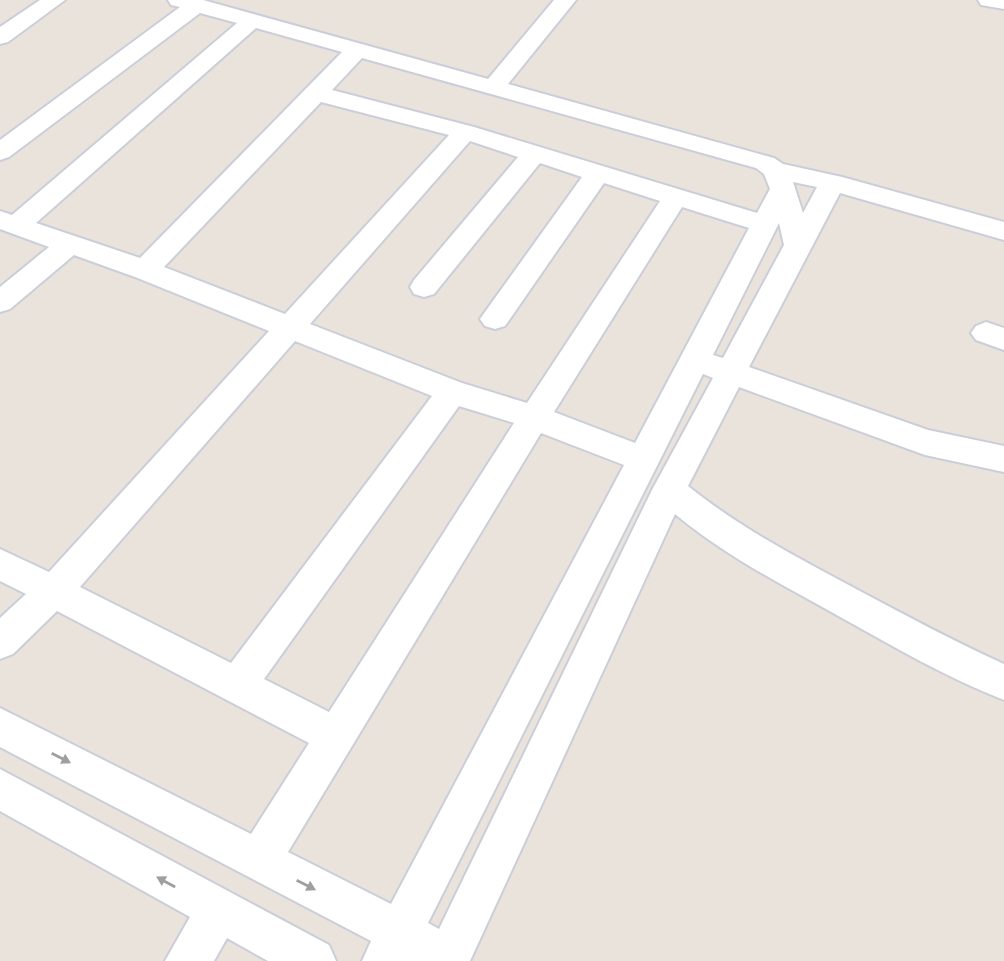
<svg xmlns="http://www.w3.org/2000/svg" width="1004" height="961" font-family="'Work Sans',sans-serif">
<rect width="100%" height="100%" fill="#e9e3dc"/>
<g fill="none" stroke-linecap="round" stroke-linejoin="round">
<defs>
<path id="minor" d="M40,0h25l-57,42 -8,2v-17z
M168,0h35l285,79 66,-79h22l-68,84 266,74 9,6 59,13 162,45v18l-164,-47 -91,174 179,63 76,16v26l-79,-17 -186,-68 -51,99c52,42 110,72 168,103 49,26 97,52 148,75v36c-57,-22 -109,-53 -162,-82 -57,-32 -117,-62 -167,-104l-205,447h-108l9,-20 -371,-194v-39l251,126 58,-91 -252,-132 -44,43 -13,5v-41l26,-24 -26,-13v-32l49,23 220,-241 -134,-54 -61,-22 -64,54 -10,3v-25l49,-40 -49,-18v-18l12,4 225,-192 -37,-10 -191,144 -9,3v-20l180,-133 -9,-2zM256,28l86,24 -202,206 -104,-35zM362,58l394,110 8,6 6,15 -13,24 -283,-86 -142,-37zM321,102l128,33 -164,179 -121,-47zM470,141l48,16 -104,123 -4,7 4,7 10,3 10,-3 106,-131 42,14 -97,135 -5,7 5,7 10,3 10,-3 99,-143 56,18 -133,202 -65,-20 -152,-59zM793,182l24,5 -14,26zM682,207l67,21 -114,215 -81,-31zM779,223l5,22 -61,113 -10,-3zM295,341l137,55 -201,267 -151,-76zM703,374l10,4 -61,112 -213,439 -11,-6zM459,406l55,17 -185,289 -65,-33zM541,433l83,32 -233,439 -103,-52z
M978,0h26v9l-23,-4z
M986,322l18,6v22l-28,-10 -5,-7 5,-7z
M0,769l329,176 7,16h-68l-41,-23 -13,23h-49l25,-44 -190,-106z"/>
</defs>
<use href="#minor" stroke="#cbced9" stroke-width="4"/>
<use href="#minor" fill="#fff" fill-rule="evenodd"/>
</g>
<defs><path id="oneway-solid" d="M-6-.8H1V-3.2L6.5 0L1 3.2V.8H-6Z" transform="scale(1.75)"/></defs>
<g fill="#9f9f9f">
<use href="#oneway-solid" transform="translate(61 758) rotate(27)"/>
<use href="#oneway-solid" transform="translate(166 882) rotate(-151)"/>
<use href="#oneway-solid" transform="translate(306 885) rotate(27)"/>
</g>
</svg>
